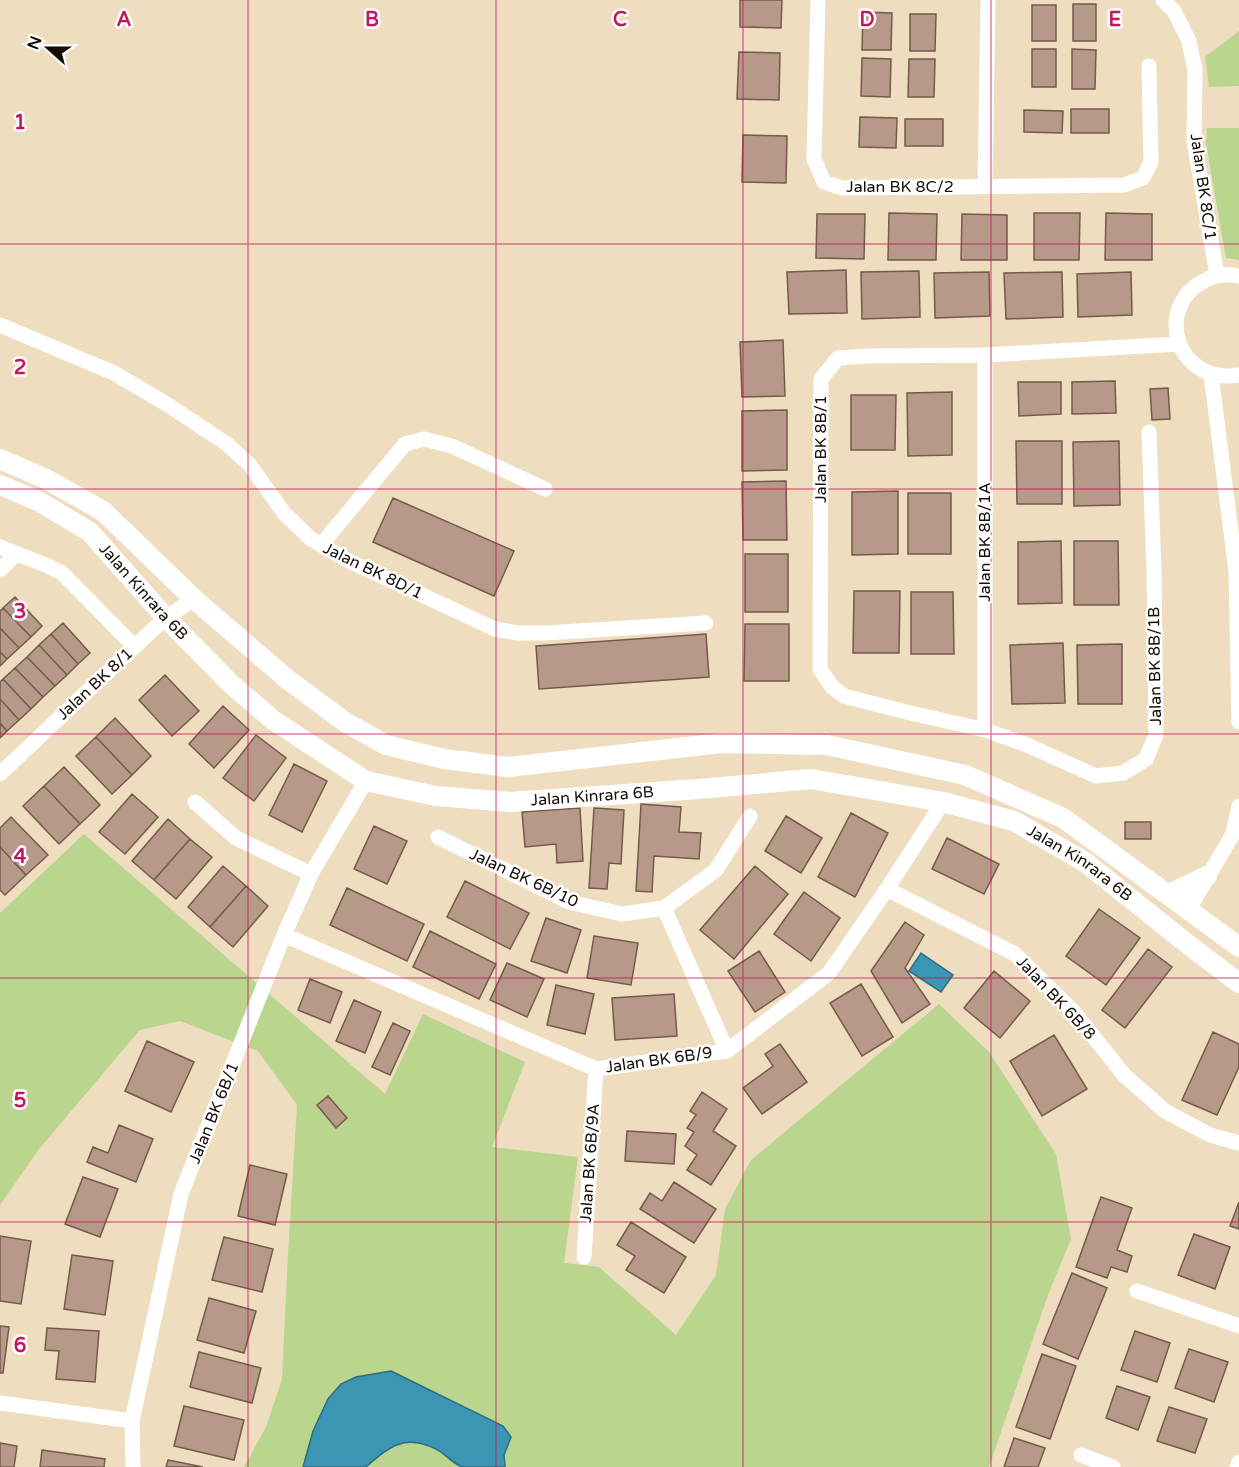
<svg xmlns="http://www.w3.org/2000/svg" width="1239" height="1467" font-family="'Varela Round',sans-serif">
<rect width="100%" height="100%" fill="#efddc0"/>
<path fill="#bad58e" d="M1239,31v55l-30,1 -4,-30z
M1207,128h32v132l-13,-2 -20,-114z
M84,834l301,260 38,-80 102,48 -33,85 86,10 -14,106 35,4 77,68 40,-60 9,-66 26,-49 188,-156 50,48 67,102 15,85 -23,56 -59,172h-745l22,-40 16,-48 6,-125 9,-149 -39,-54 -78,-30 -40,9 -101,119 -39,56v-292z"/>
<path fill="#3b96b4" stroke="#2f6d7f" stroke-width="1.5" d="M921,953l32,22 -12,17 -32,-21z
M391,1371l112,55 8,11 -7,18 1,12c-12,0 -31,0 -42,0 -10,-2 -18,-14 -27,-18 -31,-16 -47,-2 -70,18h-63l10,-36 15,-32 13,-15 15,-7z"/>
<path fill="#b79989" stroke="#755a4b" stroke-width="1.5" d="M740,0h42l-1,28 -41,-1z
M1073,4h23v37h-23z
M1032,5h24v36h-24z
M863,12l29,1 -1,37h-29z
M910,14h26l-1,37h-25z
M1032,49h24v38h-24z
M1072,49l24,1 -1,39h-23z
M739,52l41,1 -1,47 -42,-1z
M862,58l29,1 -1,38 -29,-1z
M909,59h26l-1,38h-26z
M1071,109h38v24h-38z
M1024,110l39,1 -1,22 -38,-1z
M860,117l37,1 -1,30 -37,-1z
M905,119h38v27h-38z
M743,135l44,1 -1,47 -44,-1z
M889,213l48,1 -1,46h-48z
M1034,213h46l-1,47h-45z
M1106,213l46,1v46h-47z
M817,214h48l-1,45 -48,-1z
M962,214l45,1v45h-46z
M846,270l1,43 -58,1 -2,-42z
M919,271l1,46 -58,2 -1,-47z
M989,272l1,44 -55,2 -1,-45z
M1062,272l1,45 -57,2 -2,-46z
M1131,272l1,43 -54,2 -1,-43z
M783,340l2,56 -43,1 -2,-55z
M1115,381l1,32 -44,1v-32z
M1018,382h43v32l-42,2z
M1168,388l2,31 -18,1 -2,-31z
M952,392v63l-44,1 -1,-63z
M851,395h45l-1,55h-44z
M787,410v60l-45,1v-60z
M1016,441h46v63h-45z
M1119,441l1,64 -46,1 -1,-64z
M786,481l1,59h-44l-1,-58z
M898,491v63l-46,1v-63z
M908,493h43v61h-43z
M393,498l121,53 -20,45 -121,-54z
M1061,541l1,62 -44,1v-62z
M1074,541h44l1,64h-45z
M745,554h43v58h-43z
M854,591h46l-1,62h-46z
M911,592h42l1,62h-43z
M15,597l27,29 -11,11 -28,-29z
M3,608l28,29 -12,11 -19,-20v-17z
M63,623l27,30 -12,11 -27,-30z
M745,624h44v57h-45z
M0,628l19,20 -12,11 -7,-7z
M51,634l27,30 -11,11 -28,-30z
M706,634l3,43 -170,12 -3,-43z
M1063,643l2,60 -53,1 -2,-59z
M1122,644v60h-44l-1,-59z
M39,645l28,30 -12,11 -28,-29z
M0,652l7,7 -7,7z
M27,657l28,29 -12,11 -28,-29z
M15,668l28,29 -12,12 -28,-30z
M165,675l34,36 -27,25 -33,-36z
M3,679l28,30 -12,11 -19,-21v-17z
M0,699l19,21 -12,11 -7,-8z
M223,706l26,24 -35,38 -25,-24z
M115,718l36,38 -19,19 -36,-38z
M0,723l7,8 -7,7z
M256,735l30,23 -32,43 -31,-23z
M96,737l36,38 -20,19 -36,-38z
M294,764l33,17 -25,51 -33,-17z
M64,767l36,38 -20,19 -36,-38z
M44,786l36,38 -21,20 -36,-38z
M132,794l26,23 -33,37 -26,-22z
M641,804l40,3 -2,25 22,1 -2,26 -45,-3 -2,36 -16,-1z
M580,808l3,53 -26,2 -1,-19 -31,3 -3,-35z
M594,808l30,2 -3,54 -12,-1 -2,26 -18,-1z
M851,813l37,20 -33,64 -37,-20z
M786,816l36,22 -21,35 -36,-22z
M11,817l37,38 -22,20 -26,-28v-19z
M168,819l22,20 -36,41 -22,-19z
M1125,822h26v17h-26z
M374,826l33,15 -20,43 -33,-15z
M947,838l52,26 -15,30 -52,-25z
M190,839l22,18 -36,42 -22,-19z
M0,847l26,28 -21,20 -5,-5z
M223,866l23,20 -36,41 -22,-20z
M755,866l33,28 -54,65 -34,-29z
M465,881l64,32 -19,36 -63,-32z
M246,886l22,20 -35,41 -23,-20z
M347,888l77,36 -17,37 -77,-36z
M804,892l36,26 -29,43 -37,-27z
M1099,909l41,29 -34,47 -40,-29z
M546,918l35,12 -14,43 -36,-12z
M905,922l19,13 -19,33 25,36 -28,19 -31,-52z
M430,931l66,33 -17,35 -66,-32z
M594,936l44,7 -7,42 -44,-7z
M1148,949l24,18 -47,61 -23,-18z
M759,951l26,41 -30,20 -27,-41z
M507,963l37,16 -17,38 -37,-17z
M994,971l36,30 -30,37 -36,-30z
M310,979l32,13 -12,31 -32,-13z
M861,984l32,53 -31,19 -32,-53z
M556,985l38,9 -9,40 -38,-9z
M674,994l3,42 -62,4 -3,-42z
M354,1000l27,12 -16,41 -29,-12z
M393,1023l17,8 -20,44 -18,-8z
M1213,1032l26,12v23l-22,48 -35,-15z
M1054,1035l33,54 -45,27 -32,-55z
M147,1041l47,21 -23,50 -46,-21z
M780,1044l27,38 -45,32 -19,-26 30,-22 -8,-12z
M702,1092l25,17 -14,22 23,15 -25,39 -24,-15 10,-15 -12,-9 9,-14 -7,-4 9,-13 -6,-4z
M328,1096l19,22 -11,10 -19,-23z
M119,1125l34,14 -17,43 -49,-20 6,-15 15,6z
M627,1131l49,3 -2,30 -49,-3z
M250,1165l37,9 -12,51 -37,-9z
M83,1177l35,12 -18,48 -35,-13z
M674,1182l42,27 -22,34 -54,-34 10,-16 12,8z
M1101,1197l31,11 -15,42 15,6 -5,16 -16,-5 -4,11 -31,-11z
M1239,1202v27l-9,-3z
M631,1222l55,35 -22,36 -38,-23 9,-14 -18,-11z
M1194,1234l36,13 -15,42 -37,-14z
M0,1236l31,5 -10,63 -21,-3z
M224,1237l49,12 -11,43 -50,-12z
M72,1255l41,6 -8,54 -41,-6z
M1072,1273l35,15 -29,71 -35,-15z
M209,1298l47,13 -12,42 -47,-13z
M0,1326l9,1 -6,46h-3z
M47,1328l52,3 -4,51 -39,-3 3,-28 -14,-1z
M1135,1331l35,12 -13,39 -36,-12z
M1189,1349l39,13 -14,40 -39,-14z
M199,1352l62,16 -9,35 -62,-16z
M1042,1354l34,12 -26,73 -34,-12z
M1117,1386l33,11 -12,33 -32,-12z
M184,1406l60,14 -10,40 -60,-14z
M1169,1407l38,12 -12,34 -38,-12z
M1014,1438l31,10 -7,19h-34z
M0,1443l17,3 -3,21h-14z
M42,1450l63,9 -1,8h-64z
M168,1460l35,7h-37z"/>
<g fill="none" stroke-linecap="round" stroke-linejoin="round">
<path stroke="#fff" stroke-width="15" d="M818,0l-4,159 10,23 18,6 282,-3 19,-7 8,-16 -2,-96
M1163,0l11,11 15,30 6,29 -1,71 23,134
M985,187l3,-187
M1239,276c-11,-2 -21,-2 -31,3 -57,25 -32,107 31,96
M0,325l114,48 51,30 62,41 23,21 34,48 27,26 36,21 148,69 23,4h28l160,-10
M1211,374l25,197 3,151
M1149,432l5,139 2,164 -10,24 -23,14 -27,3 -69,-31 -42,-15 -83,-19 -58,-15 -12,-9 -12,-18 1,-290 17,-21 31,-2 116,-1 194,-11
M321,545l84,-101 19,-5 28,7 93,43
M0,547l48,19 14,7 73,74
M0,570l16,-16
M985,730v-375
M0,774l148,-140 18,-16 28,-19
M195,802l41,36 75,36
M438,837l131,65 53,12 42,-6 52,-38 34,-54
M887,889l128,65 58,57 52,65 40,35 45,24 29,8
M664,908l63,143
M1189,909l44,-75 6,-28
M284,935l312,134 131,-18 102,-78 58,-84 56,-87
M584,1257l12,-188
M1137,1291l102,35
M0,1403l132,18
M1081,1455l32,12
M133,1467l-1,-46 49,-227 103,-259 27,-61 55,-93
M1237,1467l2,-5"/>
<g stroke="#fff" stroke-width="20">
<path d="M0,459l46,20 57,32 91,88 93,80 58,43 41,23 58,14 64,8 214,-24 105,2 138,30 98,43 176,129"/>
<path id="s1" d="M0,485l40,17 50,30 76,86 65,66 42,36 93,61 70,15 74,6 189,-13 112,-10 132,23 71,19 71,41 105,84 49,37"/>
<path d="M1169,894l38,-18"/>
</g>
</g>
<path fill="none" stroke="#c2185b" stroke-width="1.5" stroke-opacity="0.55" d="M248,0v1467M496,0v1467M743,0v1467M991,0v1467M0,244h1239M0,489h1239M0,734h1239M0,978h1239M0,1222h1239"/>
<g text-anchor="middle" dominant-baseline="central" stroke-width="5" stroke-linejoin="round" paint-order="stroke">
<g font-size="16" fill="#130d04" stroke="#fff">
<text x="900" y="187">Jalan BK 8C/2</text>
<text transform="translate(1203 187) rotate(82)">Jalan BK 8C/1</text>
<text transform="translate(821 449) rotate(-90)">Jalan BK 8B/1</text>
<text transform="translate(985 542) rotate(-90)">Jalan BK 8B/1A</text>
<text transform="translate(373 571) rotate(26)">Jalan BK 8D/1</text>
<text stroke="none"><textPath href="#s1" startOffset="182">Jalan Kinrara 6B</textPath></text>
<text transform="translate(1155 666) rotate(-91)">Jalan BK 8B/1B</text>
<text transform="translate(95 684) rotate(-43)">Jalan BK 8/1</text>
<text stroke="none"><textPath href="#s1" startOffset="704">Jalan Kinrara 6B</textPath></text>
<text stroke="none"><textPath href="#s1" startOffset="1209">Jalan Kinrara 6B</textPath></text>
<text transform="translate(524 878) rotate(25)">Jalan BK 6B/10</text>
<text transform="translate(1056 998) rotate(47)">Jalan BK 6B/8</text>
<text transform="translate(659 1060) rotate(-8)">Jalan BK 6B/9</text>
<text transform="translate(214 1113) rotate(-68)">Jalan BK 6B/1</text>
<text transform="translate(590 1163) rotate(-86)">Jalan BK 6B/9A</text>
</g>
</g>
<g font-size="20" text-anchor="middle" font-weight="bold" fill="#c2185b" stroke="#fff" stroke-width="5" stroke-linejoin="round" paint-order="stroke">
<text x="124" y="26">A</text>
<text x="372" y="26">B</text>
<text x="620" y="26">C</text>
<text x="867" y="26">D</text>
<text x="1115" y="26">E</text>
<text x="20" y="129">1</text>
<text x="20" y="374">2</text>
<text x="20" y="618">3</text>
<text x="20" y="863">4</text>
<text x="20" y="1107">5</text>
<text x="20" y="1352">6</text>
</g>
<g transform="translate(48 48) rotate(291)" stroke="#ffffff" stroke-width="4.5" paint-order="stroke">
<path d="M0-4.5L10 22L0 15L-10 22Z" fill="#130d04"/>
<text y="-9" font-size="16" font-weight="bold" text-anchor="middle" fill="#130d04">N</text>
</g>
</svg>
